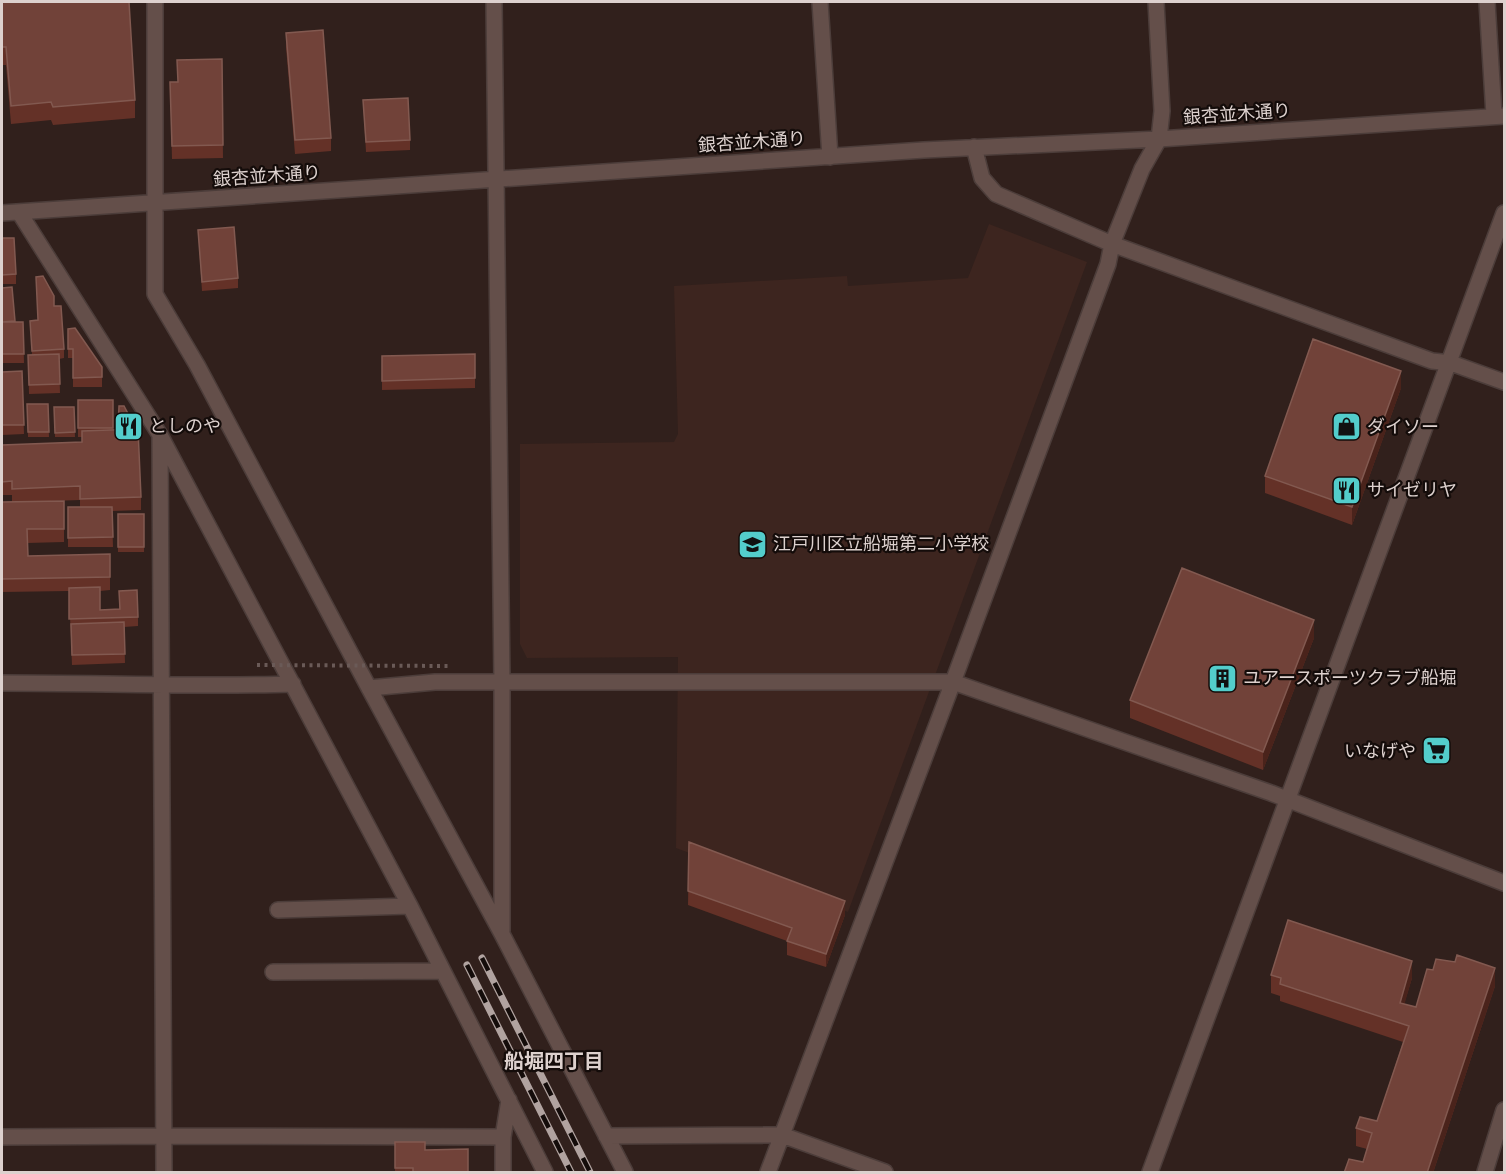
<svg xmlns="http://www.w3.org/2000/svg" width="1506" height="1174" font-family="'Fira Sans Condensed','Noto Sans JP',sans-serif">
<rect width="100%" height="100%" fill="#31201c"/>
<path fill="#3d251f" d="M989,224l98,38 -239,650 -172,-64 2,-191 -151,1 -7,-14v-200l154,-2 4,-8 -4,-148 173,-10 1,10 120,-8z"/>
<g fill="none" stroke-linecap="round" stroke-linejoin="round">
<defs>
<path id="minor" d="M155,2v292l42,71 172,323 133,246 123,238
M494,2l8,680v249
M820,2l10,155
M1487,2l7,113
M974,147l8,31 14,16 116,50 320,117 19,2 53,19
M19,212l141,223 250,471 135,266
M2,213l922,-63 235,-11 345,-23
M160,438l4,734
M2,683c97,0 194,4 291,1
M369,688l66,-6h518l318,111 233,90
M278,910l132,-4
M273,972l169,-1
M606,1136l176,-1 103,37
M2,1137l162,-1 339,1
M503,1172v-35l6,-37
M768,1172l185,-490 155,-418 4,-20 30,-75 17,-30 3,-28 -6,-109
M1150,1172l354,-959
M1485,1172l19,-62"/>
</defs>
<use href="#minor" stroke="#4c3d3a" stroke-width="18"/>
<use href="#minor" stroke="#644f4a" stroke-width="15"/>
<defs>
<path id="rail" d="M482,958l108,214
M467,965l104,207"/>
</defs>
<use href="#rail" stroke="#b1a3a0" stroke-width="7"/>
<use href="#rail" stroke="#140c0a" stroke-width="4.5" stroke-dasharray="14" stroke-linecap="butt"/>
<path stroke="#6a5a57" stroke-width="4" stroke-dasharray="3 4.5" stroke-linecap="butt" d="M257,665l191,1"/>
</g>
<path fill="#643127" d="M2,2l133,98v18l-82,7 -2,-5 -40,4 -5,-59h-4z
M286,33l45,105v13l-36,3 -9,-107z
M222,59l1,99 -51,1 -2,-77h7z
M363,100l47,40v10l-44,2z
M198,230l40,48v10l-36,3z
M2,238l14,36v10h-14z
M2,288l13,34h8l1,41h-22z
M54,306l10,43v9l-5,1 1,34 -31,1 -1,-39h4l-2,-34 8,-1z
M68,329l34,38v20h-29v-29h-5z
M475,354v34l-93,2v-34z
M22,371l2,63 -22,1v-63z
M1401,388l-49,137 -87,-32v-17z
M78,400h35v30l28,67v13l-29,1 1,36h-45v-40h12v-7l-29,1h13v41l-37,1 1,13 82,-2v36l-10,1v19l19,-1v-18l19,26v9l-14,1 1,36 -53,2 -3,-74 -67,1v-90h10v-7h-10v-50l80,-3v-5h-4z
M27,404h21l1,33h-21z
M54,407h20l1,30h-20z
M118,514h26v38h-26z
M1314,638l-51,132 -133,-52v-18z
M689,842l156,73 -19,52 -39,-12v-14l-99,-36z
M1271,975l141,3 -8,26 12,3 79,-21 -62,187h-89l19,-11 4,-13 -11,-3v-18l21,-7 26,-79 -123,-41v-5l-9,-3z
M395,1142l30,8 43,23h-73z"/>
<path fill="#4a231b" d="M1401,371v17l-49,137v-18z
M1314,620v18l-51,132v-18z
M845,901v14l-19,52v-13z
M1412,961v17l-12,42v-17z
M1495,968v18l-62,187h-6z"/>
<path fill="#714239" stroke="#825950" stroke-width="1.5" d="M2,2h127l6,98 -82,7 -2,-5 -40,4 -5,-59h-4z
M323,30l8,108 -36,2 -9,-107z
M222,59l1,86 -51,1 -2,-64h8l-1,-22z
M408,98l2,42 -44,2 -3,-42z
M234,227l4,51 -36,4 -4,-52z
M2,238h12l2,36 -14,1z
M43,276l11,20v10h7l3,43 -32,2 -2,-30 8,-1 -2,-43z
M12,287l3,34 -13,1v-34z
M2,322h21l1,32h-22z
M75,328l27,39v10l-29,1v-29h-5v-20z
M1313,339l88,32 -49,136 -87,-31z
M59,354l1,30 -31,1 -1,-30z
M475,354v24l-93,3v-25z
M22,371l2,54h-22v-53z
M78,400h35v28h-35z
M27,404h21l1,28h-21z
M119,406h5l12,23h-18z
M54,407h20l1,25 -20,1z
M138,429l3,68 -61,2v-13l-68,3v-8l-10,1v-37l80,-3v-11z
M64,501v28h-37l1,27 82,-2v23l-108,2v-77z
M68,507h44l1,30 -45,1z
M118,514h26v33h-26z
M1182,568l132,52 -51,132 -133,-52z
M100,587v23l20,-1 -1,-18 18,-1 1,27 -69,2v-31z
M124,622l1,32 -53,1 -1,-31z
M689,842l156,59 -19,53 -39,-13 5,-13 -104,-37z
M1288,920l124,41 -12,42 16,4 11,-38 6,1 3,-11 19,3 2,-7 38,13 -68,205h-83l5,-14 14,3 9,-29 -16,-5 4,-11 17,4 32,-95 -129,-42 1,-6 -10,-3z
M395,1142h30v8l43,-1v24h-55v-5h-18z"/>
<defs>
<symbol id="restaurant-square" viewBox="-11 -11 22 22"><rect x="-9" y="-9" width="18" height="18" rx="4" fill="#53cdcb" stroke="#140c0a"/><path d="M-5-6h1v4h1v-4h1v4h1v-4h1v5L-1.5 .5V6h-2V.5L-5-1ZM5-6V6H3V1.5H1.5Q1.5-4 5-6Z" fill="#111"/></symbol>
<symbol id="shop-square" viewBox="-11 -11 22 22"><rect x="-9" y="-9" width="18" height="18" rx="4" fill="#53cdcb" stroke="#140c0a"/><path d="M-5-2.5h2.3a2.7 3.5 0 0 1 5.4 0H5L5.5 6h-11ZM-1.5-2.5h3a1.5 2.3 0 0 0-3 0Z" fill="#111"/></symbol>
<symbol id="school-square" viewBox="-11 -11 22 22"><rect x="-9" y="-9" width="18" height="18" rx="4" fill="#53cdcb" stroke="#140c0a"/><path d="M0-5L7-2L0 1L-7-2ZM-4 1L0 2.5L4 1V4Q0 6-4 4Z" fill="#111"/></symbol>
<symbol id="building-square" viewBox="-11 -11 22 22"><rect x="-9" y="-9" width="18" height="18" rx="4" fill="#53cdcb" stroke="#140c0a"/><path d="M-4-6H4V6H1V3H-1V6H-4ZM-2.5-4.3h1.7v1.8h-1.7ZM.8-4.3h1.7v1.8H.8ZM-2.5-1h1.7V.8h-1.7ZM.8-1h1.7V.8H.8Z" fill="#111"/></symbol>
<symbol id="supermarket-square" viewBox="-11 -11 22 22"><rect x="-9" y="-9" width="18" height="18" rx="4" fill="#53cdcb" stroke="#140c0a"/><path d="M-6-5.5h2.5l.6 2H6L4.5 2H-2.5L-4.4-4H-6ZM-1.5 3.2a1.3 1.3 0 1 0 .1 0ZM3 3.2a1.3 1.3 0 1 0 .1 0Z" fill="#111"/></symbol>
</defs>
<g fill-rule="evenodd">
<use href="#restaurant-square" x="112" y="410" width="33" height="33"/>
<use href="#shop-square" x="1330" y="410" width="33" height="33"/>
<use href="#restaurant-square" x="1330" y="474" width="33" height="33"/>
<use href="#school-square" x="736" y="528" width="33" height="33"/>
<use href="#building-square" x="1206" y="662" width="33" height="33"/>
<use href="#supermarket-square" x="1420" y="734" width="33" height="33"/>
</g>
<g text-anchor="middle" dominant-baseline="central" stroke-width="4.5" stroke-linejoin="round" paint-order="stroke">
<g font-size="18" fill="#ddd1ce" stroke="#140c0a">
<text transform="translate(1237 114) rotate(-4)">銀杏並木通り</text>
<text transform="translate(752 142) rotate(-4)">銀杏並木通り</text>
<text transform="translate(267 176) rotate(-4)">銀杏並木通り</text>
</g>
<g font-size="18" fill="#ddd1ce" stroke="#140c0a" text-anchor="start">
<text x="149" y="426">としのや</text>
<text x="1367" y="427">ダイソー</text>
<text x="1367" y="490">サイゼリヤ</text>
<text x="773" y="544">江戸川区立船堀第二小学校</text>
<text x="1243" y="678">ユアースポーツクラブ船堀</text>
<text x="1416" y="751" text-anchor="end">いなげや</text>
</g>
<g font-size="20" font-weight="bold" fill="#ddd1ce" stroke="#140c0a">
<text x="554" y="1061">船堀四丁目</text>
</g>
</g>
<rect width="1506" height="1174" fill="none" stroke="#ddd1ce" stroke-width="6"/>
</svg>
